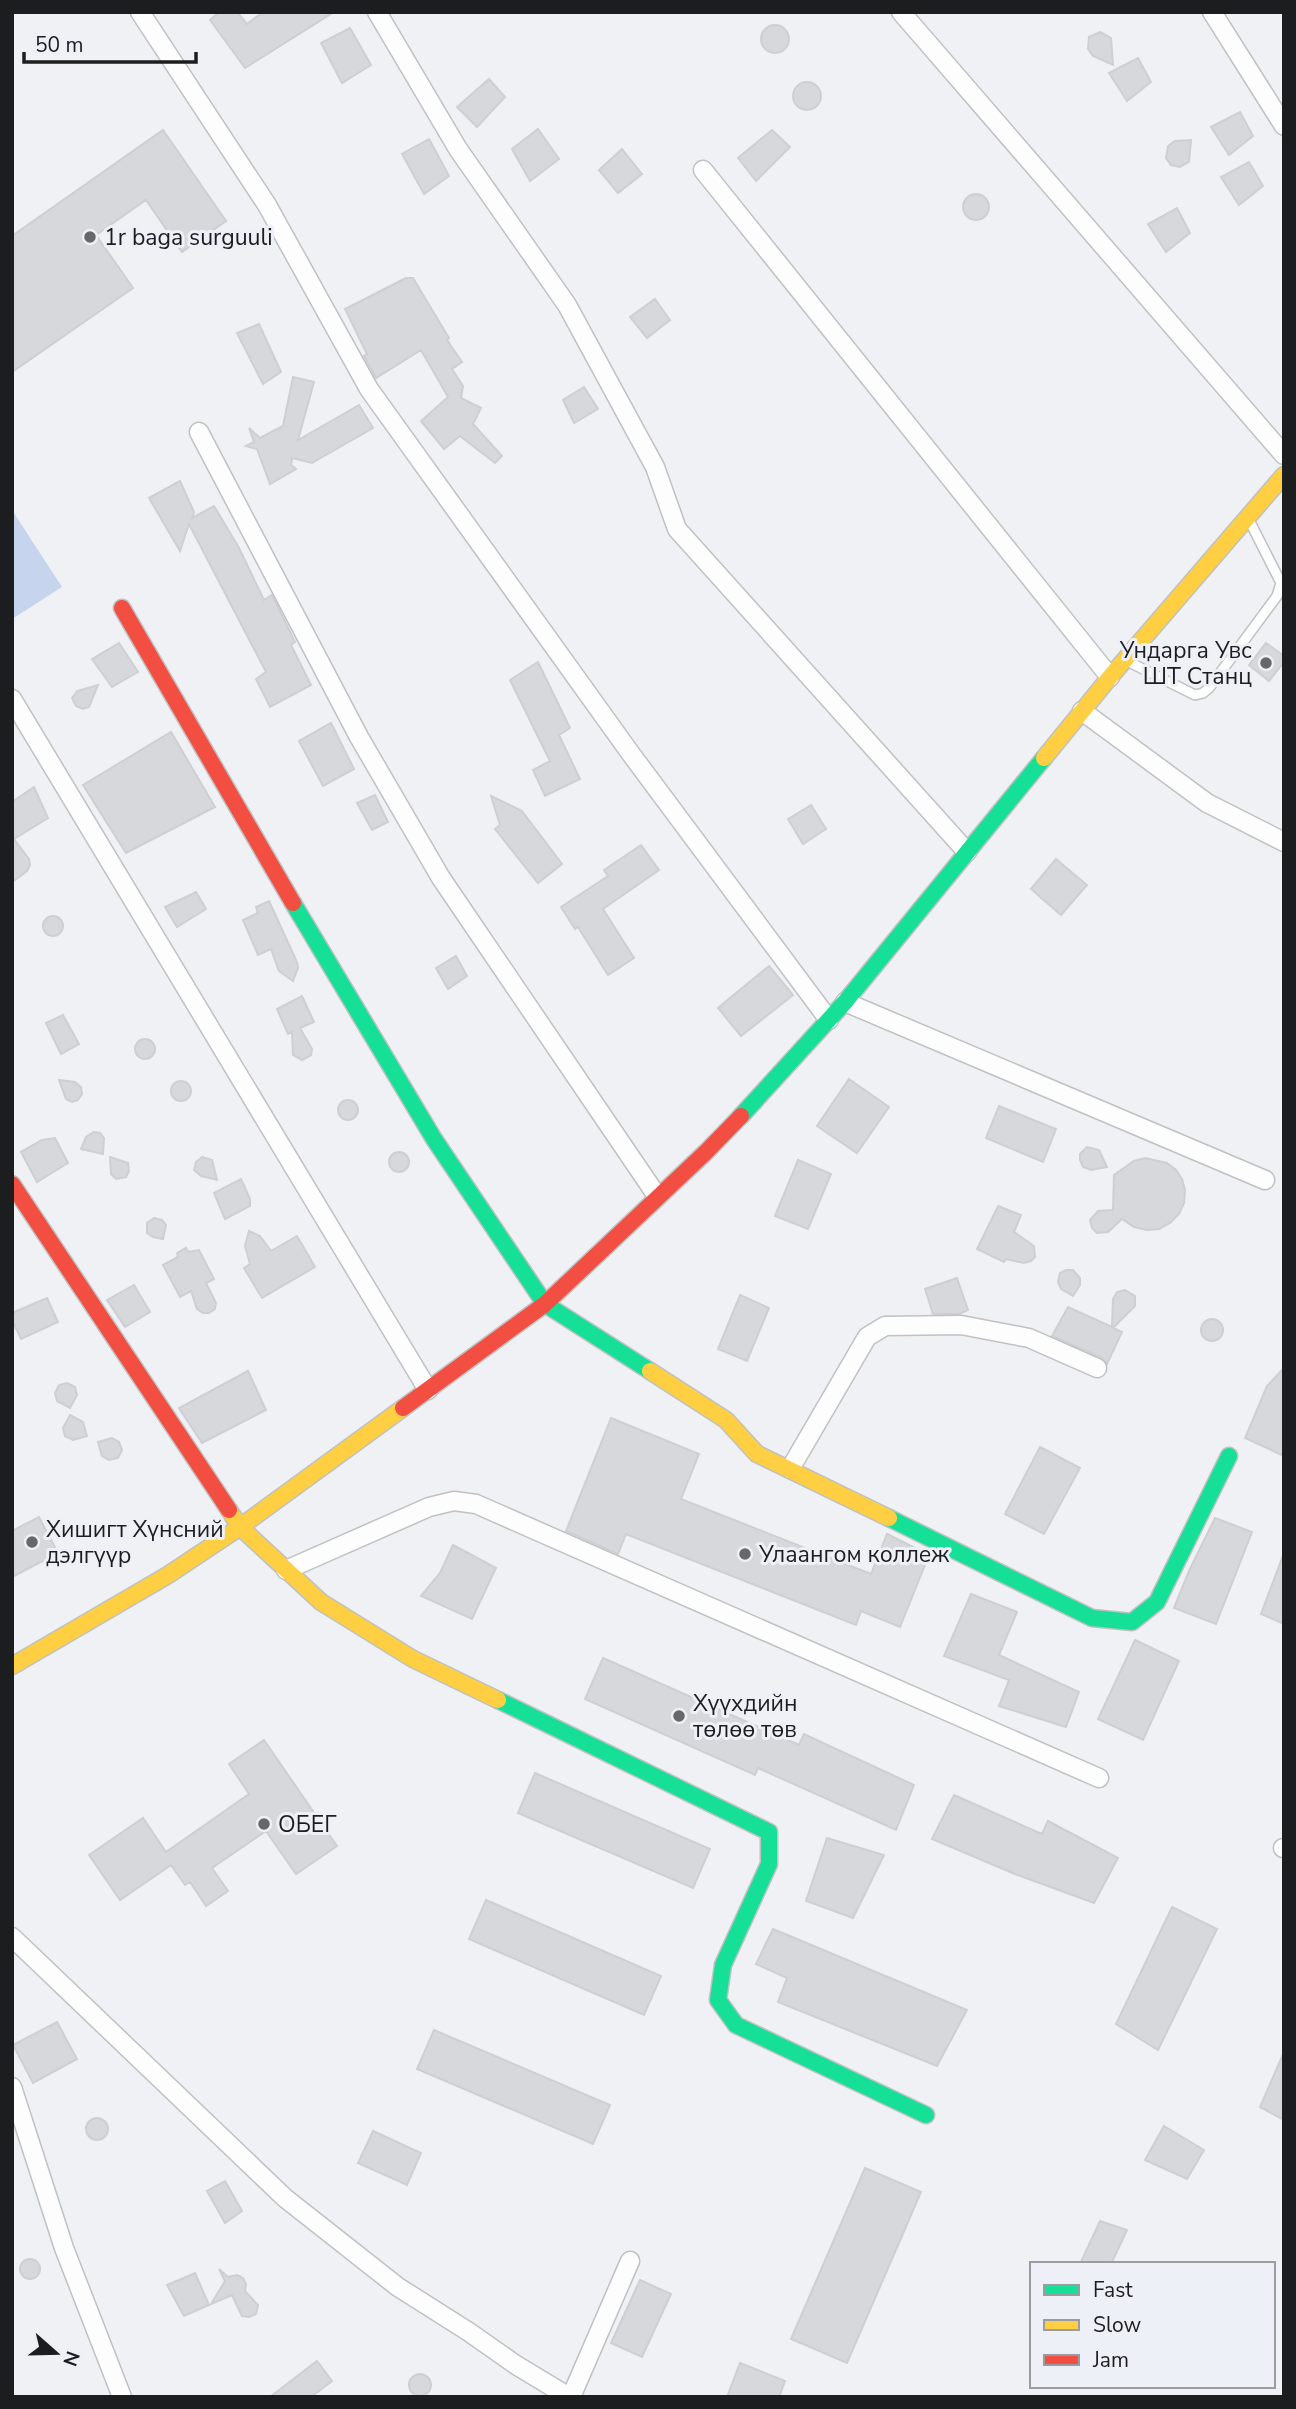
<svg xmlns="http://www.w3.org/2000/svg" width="1296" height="2409" font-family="'Nunito Sans',sans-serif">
<rect width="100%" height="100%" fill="#eff1f4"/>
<path fill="#c6d4ee" d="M12,510l50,77 -50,32z"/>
<path fill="#d7d8db" stroke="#cecfd2" stroke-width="2" d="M219,12h18l10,12 16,-12h71l-89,56 -35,-48z
M761 39a14 14 0 1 1 28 0a14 14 0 1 1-28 0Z
M350,28l21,37 -29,18 -21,-40z
M1100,32l11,6 2,27 -20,-9 -5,-7 1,-12z
M1138,58l13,24 -24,19 -18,-28z
M489,79l16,18 -28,30 -20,-20z
M793 96a14 14 0 1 1 28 0a14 14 0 1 1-28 0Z
M1240,112l13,24 -24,19 -18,-28z
M538,129l21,30 -29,22 -18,-32z
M163,130l63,91 -44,31 -36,-52 -50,35 37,53 -121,84v-136z
M772,130l18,17 -34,34 -18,-23z
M429,139l20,37 -25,18 -22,-40z
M1191,140l-2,22 -9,5 -9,-2 -5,-7 2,-12 7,-5z
M622,149l20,25 -24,19 -19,-23z
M1249,162l14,24 -24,19 -18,-28z
M963 207a13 13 0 1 1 26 0a13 13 0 1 1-26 0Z
M1177,208l13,25 -24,19 -18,-28z
M406,278h7l36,60 -2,2 15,22 -10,7 11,17 -2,12 20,10 -8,16 29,32 -7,7 -35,-27 -16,13 -23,-28 27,-24 -27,-47 -45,28 -12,-22 3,-2 -22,-45z
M655,299l15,21 -23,18 -17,-21z
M259,324l22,48 -18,12 -26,-51z
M293,377l21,5 -16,58 61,-35 14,23 -61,35 -20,-5 -1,7 5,4 -26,15 -13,-35 -11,-3 8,-4 -5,-14 11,10 23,-12z
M584,387l14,22 -24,14 -11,-23z
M180,481l14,31 -2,6 22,-12 25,42 25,52 8,-5 23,47 -4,3 20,40 -41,22 -14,-28 10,-7 -77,-148 -9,27 -31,-53z
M119,643l19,29 -26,15 -20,-28z
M1266,643l18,13v6l-15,19 -20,-16z
M538,662l32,66 -11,7 21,44 -35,17 -12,-26 17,-9 -40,-81z
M98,685l-9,22 -6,2 -7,-3 -4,-8 5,-7z
M331,723l23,46 -31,17 -24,-45z
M171,732l44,75 -89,46 -43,-68z
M34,787l14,31 -34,21 15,20 1,6 -3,6 -15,11v-80z
M375,795l13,27 -16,8 -15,-27z
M491,796l31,15 40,53 -24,19 -43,-54 5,-4z
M811,805l15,24 -23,15 -15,-25z
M641,845l18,25 -56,39 31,49 -26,17 -30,-48 -3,2 -14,-22 47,-31 -4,-6z
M1056,859l31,26 -26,30 -30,-26z
M196,892l10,17 -29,18 -12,-20z
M269,901l28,61 1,6 -5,13 -14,-10 -8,-22 -13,6 -15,-35 15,-7 -2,-6z
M43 926a10 10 0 1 1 20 0a10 10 0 1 1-20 0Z
M456,956l11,20 -19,13 -12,-21z
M769,966l24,29 -52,41 -23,-28z
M302,996l12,26 -14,6 12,21 -1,6 -9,5 -9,-5 -1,-23 -4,2 -11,-25z
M63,1015l16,29 -18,10 -15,-31z
M135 1049a10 10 0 1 1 20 0a10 10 0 1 1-20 0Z
M849,1079l40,28 -32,46 -40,-27z
M59,1080l16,2 6,5 1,7 -4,6 -6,2 -6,-3z
M171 1091a10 10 0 1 1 20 0a10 10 0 1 1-20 0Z
M338 1110a10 10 0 1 1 20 0a10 10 0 1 1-20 0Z
M999,1106l57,23 -13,33 -57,-24z
M94,1132l6,1 4,5 -1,16 -22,-5 5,-12z
M55,1138l13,25 -31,19 -16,-30 21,-12z
M1087,1147l12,3 8,17 -16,3 -8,-3 -3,-7v-6z
M389 1162a10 10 0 1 1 20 0a10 10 0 1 1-20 0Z
M110,1157l18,6 1,8 -3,6 -10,2 -5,-5z
M202,1157l10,3 5,20 -16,-4 -7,-6 2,-8z
M1145,1158l22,5 9,7 6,9 3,11 -1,13 -5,11 -9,9 -11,6 -12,1 -13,-3 -12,-8 -14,13 -11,1 -5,-5 -2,-8 8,-9 15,-1 1,-35 20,-14z
M798,1160l33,14 -23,55 -33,-13z
M241,1179l9,20v7l-25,13 -11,-26z
M998,1206l23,9 -7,17 20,14 1,11 -4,4 -7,2 -18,-4 -2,3 -27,-13z
M154,1218l8,2 4,5 -3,14 -10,-2 -6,-4v-10z
M249,1231l11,5 11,15 26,-15 18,31 -53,31 -18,-30 6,-4 -5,-18z
M186,1248l2,4 11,-2 15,29 -8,4 10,20 -1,6 -6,4h-6l-6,-4 -6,-18 -11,6 -17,-32 15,-8 -1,-4z
M1066,1270h7l7,8v7l-7,11 -12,-7 -3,-7 2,-9z
M957,1278l11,32 -9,4h-26l-8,-25z
M134,1285l16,27 -25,15 -18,-27z
M1125,1290l10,6v10l-22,22 9,4 -15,32 -5,-6 -50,-22 16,-29 44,20 1,-28 4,-7z
M740,1295l29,13 -22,53 -29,-12z
M47,1298l11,24 -37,17 -9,-19v-7z
M1201 1330a11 11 0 1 1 22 0a11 11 0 1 1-22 0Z
M1284,1368v88l-39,-18 22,-52z
M248,1371l18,39 -64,33 -23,-35z
M67,1383l8,4 2,8 -7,13 -13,-7 -2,-8 4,-8z
M70,1415l13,7 4,14 -14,4 -8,-4 -2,-8z
M611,1418l88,36 -18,45 190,75 16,-40 42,21 -29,72 -39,-16 -5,14 -230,-91 -8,20 -52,-23z
M112,1438l7,4 3,8 -4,8 -9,2 -7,-4 -4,-14z
M1040,1447l40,21 -36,66 -39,-20z
M39,1517l19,36 -46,24v-46z
M1215,1518l37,14 -36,92 -42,-16 15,-37z
M453,1545l43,23 -24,51 -51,-23 19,-23z
M1282,1558h2v66l-23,-10z
M971,1594l46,18 -18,43 80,37 -13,35 -67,-21 10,-26 -65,-24z
M1135,1640l44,21 -36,79 -45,-21z
M603,1658l196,87 5,-11 110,51 -18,45 -138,-62 -3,7 -170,-76z
M264,1740l73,106 -41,28 -30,-43 -54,37 16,23 -22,15 -16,-24 -5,3 -14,-20 -51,35 -31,-45 54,-37 23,34 83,-58 -20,-30z
M535,1773l175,76 -17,39 -175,-75z
M954,1795l88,39 6,-13 70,37 -24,45 -79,-29 -83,-35z
M827,1838l57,17 -31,63 -47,-17z
M486,1900l175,76 -17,39 -175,-76z
M1172,1907l45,22 -59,121 -42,-26z
M773,1929l194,81 -30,56 -159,-64 9,-24 -31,-14z
M57,2022l20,37 -44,24 -20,-38z
M434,2030l176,75 -17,39 -176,-75z
M1284,2052v68l-24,-13z
M86 2129a11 11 0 1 1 22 0a11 11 0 1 1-22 0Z
M1164,2126l40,24 -17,29 -42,-19z
M373,2131l48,22 -14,32 -49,-22z
M865,2168l56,24 -74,171 -56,-24z
M225,2181l17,30 -17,12 -18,-32z
M1100,2221l27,9 -16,34h-31z
M20 2269a10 10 0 1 1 20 0a10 10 0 1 1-20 0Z
M219,2269l9,8 9,-2 6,3 3,6 -1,7 13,14 -2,9 -7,3 -7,-1 -10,-21 -21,9 14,-23z
M195,2273l14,32 -25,11 -17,-31z
M640,2280l31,14 -29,63 -31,-14z
M317,2361l15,20 -21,16h-41z
M740,2363l45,18 -6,16h-52z
M409 2385a11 11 0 1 1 22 0a11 11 0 1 1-22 0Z"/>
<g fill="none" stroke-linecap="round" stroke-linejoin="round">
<defs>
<path id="lane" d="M1125,660l70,35 8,-2 6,-5 68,-92 4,-13 -33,-65"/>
<path id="street" d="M140,12l127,193 102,184 262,365 198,266
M377,12l81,137 109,156 88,162 22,62 290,323
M901,12l383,443
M1212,12l72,114
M703,170l407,507
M199,432l160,305 82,141 216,318
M12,699l416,691
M1082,711l125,92 77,39
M845,1002l420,178
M790,1469l77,-132 18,-11 76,-1 68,13 68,30
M286,1570l143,-63 25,-6 22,3 623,274
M1283,1848h1
M12,1937l273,261 113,89 71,45 47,33 53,32
M12,2087l52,161 58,149
M571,2397l59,-136"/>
<path id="fast" d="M293,903l141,236 111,165 105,67
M741,1116l104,-114 199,-244
M889,1518l203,100 40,4 25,-20 72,-146
M498,1700l271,132v32l-46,101 -5,35 18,25 190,90"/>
<path id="slow" d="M1044,758l66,-81 174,-202
M650,1371l76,49 31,34 132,64
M229,1510l11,17 81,75 92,57 85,41
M12,1666l156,-91 72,-48 163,-119"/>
<path id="jam" d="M122,608l171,295
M12,1184l217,326
M403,1408l142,-104 161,-152 35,-36"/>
</defs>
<use href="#lane" stroke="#bfc1c2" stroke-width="12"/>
<use href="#street" stroke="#bfc1c2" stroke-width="21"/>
<use href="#fast" stroke="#bfc1c2" stroke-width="19"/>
<use href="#slow" stroke="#bfc1c2" stroke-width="19"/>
<use href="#jam" stroke="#bfc1c2" stroke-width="19"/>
<use href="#lane" stroke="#fdfdfd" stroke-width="9"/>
<use href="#street" stroke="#fdfdfd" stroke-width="18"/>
<use href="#fast" stroke="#16e098" stroke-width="16"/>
<use href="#slow" stroke="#ffcf43" stroke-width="16"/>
<use href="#jam" stroke="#f24e42" stroke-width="16"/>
</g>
<g fill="#66676a" stroke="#edf0f6" stroke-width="2.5">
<circle cx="90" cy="237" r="7"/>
<circle cx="1266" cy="663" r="7"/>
<circle cx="32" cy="1542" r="7"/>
<circle cx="745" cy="1554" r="7"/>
<circle cx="679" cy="1716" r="7"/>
<circle cx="264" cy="1824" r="7"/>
</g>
<g text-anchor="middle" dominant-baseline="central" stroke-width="6" stroke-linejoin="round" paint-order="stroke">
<g font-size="23" fill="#1c1d1f" stroke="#edf0f6" text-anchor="start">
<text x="104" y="237">1r baga surguuli</text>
<text x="1252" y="650" text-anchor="end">Ундарга Увс<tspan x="1252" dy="26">ШТ Станц</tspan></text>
<text x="46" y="1529">Хишигт Хүнсний<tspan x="46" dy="26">дэлгүүр</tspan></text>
<text x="759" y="1554">Улаангом коллеж</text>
<text x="693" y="1703">Хүүхдийн<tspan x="693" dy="26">төлөө төв</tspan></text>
<text x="278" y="1824">ОБЕГ</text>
</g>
</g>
<rect width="1296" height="2409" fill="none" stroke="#1c1d1f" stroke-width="28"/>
<rect x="1030" y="2262" width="245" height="126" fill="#edf0f6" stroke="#999ca0" stroke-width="2"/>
<rect x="1044" y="2285" width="35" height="10" fill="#16e098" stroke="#999ca0" stroke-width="2"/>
<text x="1093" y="2297" font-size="21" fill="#1c1d1f">Fast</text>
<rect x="1044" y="2320" width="35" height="10" fill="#ffcf43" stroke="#999ca0" stroke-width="2"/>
<text x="1093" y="2332" font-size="21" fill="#1c1d1f">Slow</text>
<rect x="1044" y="2355" width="35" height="10" fill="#f24e42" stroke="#999ca0" stroke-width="2"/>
<text x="1093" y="2367" font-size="21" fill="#1c1d1f">Jam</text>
<g transform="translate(56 2353) rotate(110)" stroke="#edf0f6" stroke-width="5" paint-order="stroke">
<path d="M0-5L12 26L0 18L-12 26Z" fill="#1c1d1f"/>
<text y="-10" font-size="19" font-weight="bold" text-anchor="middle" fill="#1c1d1f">N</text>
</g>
<path d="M24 52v10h172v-10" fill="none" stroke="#1c1d1f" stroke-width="3.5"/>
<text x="35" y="52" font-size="21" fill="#1c1d1f" stroke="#edf0f6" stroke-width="5" paint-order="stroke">50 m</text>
</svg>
